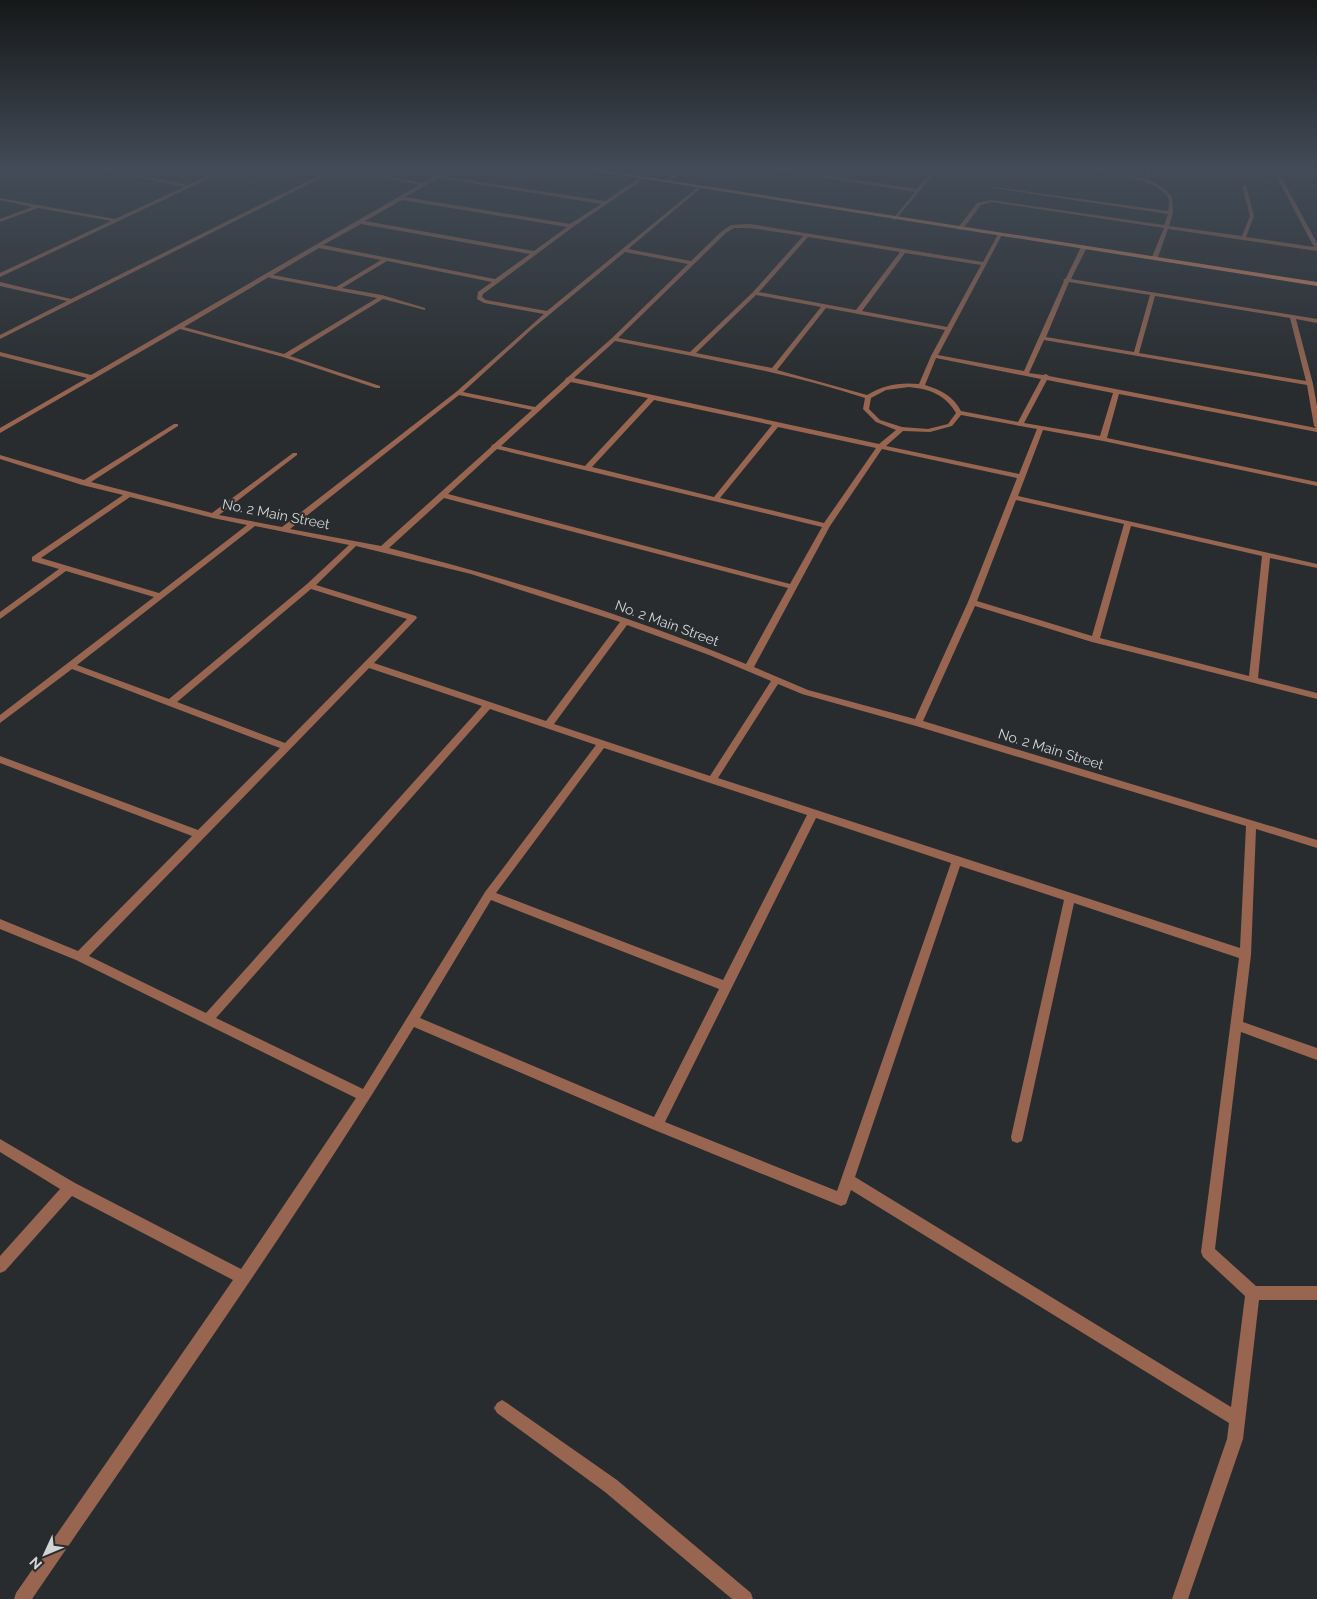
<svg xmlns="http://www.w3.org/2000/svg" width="1317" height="1599" font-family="Raleway,sans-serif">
<rect width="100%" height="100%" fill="#282c2e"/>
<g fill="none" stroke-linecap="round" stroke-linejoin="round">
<path fill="#976550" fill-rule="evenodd" d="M97,169h11l80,16 34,-16h7l-229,108v-4l111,-52 -73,-13 -38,14v-3l32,-12 -32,-7v-2l115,21 69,-32z
M332,169h7l-339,170v-4l67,-34 -67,-15v-4l71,17z
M340,169h11l72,14 24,-14h6l-11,7 163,25 35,-24h4v2l-71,48 -90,67 -1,3 4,3 61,11 152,-125 2,2 -73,61 63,12 31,-30 9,-6 19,-1 233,38 15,-28 5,-1 -65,122 86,16 40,-90 -1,-1 3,-2 15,-31 3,-2 3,2 -16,32 246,40v4l-21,-4 17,65 4,22v26l-198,-38 -12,44 210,44v4l-214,-45 -60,-11 -25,66 299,68v4l-47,-10 -12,120 59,15v6l-225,-57 -117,-36 -52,115 394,119v8l-61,-19 -5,126 -8,67 74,26v12l-76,-28 -26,217 41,37h61v14h-58l-16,139 -55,160h-16l55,-160 2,-16 -378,-233 -5,14 -5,2 -189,-77 -238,-102c-119,195 -253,383 -382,572h-18l2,-6 217,-313 -161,-84 -67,75 -5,2v-17l60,-67 -60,-37v-13l75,44 166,86 115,-171 -280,-138 -76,-31v-10l78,32 114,-115 -192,-73v-7l198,74 82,-82 -208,-79 -72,54v-8l154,-118 -88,-26 -66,48v-7l59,-43 -27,-8v-4l91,-62 -41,-10 -82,-26v-4l84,25 90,-56h4v2l-87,56 121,31 81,-60h4v2l-78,60 63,12 174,-135 88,-78 -60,-11 -7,-4 1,-7 14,-10 -105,-21 -45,27 40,7 43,13v2l-42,-11 -93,57 90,30v2h-4l-93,-31 -103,-28 -180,104v-5l87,-50 -87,-22v-4l91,23 328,-190zM439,178h1l161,26 -31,20 -165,-27zM402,200l165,27 -33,24 -169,-30zM361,224l169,30 -35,25 -172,-34zM734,228h16l53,8 -50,56 -63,60 -72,-14 108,-105zM808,237l92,15 -44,58 -97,-18zM319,248l62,12 -45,27 -63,-12zM625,252l63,12 -76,74 -44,39 -2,1 -1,2 -30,27 -72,-15 69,-63zM905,253l76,12 -34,62 -85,-16zM269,277l1,1 107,20 -93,56 -100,-27zM1069,282l81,13 -16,57 -88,-15zM756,295l65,12 -49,61 -76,-15zM1155,296l135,22 16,63 -167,-28zM826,308l119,22 -14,26 -12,28c-20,-2 -35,1 -52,11l-90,-25zM1044,340l263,45 7,41 2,2 -267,-52 -3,-2 -3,1 -14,-2zM615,341c84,17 168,30 250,57l-2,11 13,13 20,8 -17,14 -305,-66zM936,358l105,21 -23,43 -57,-11c-8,-15 -20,-21 -36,-26zM1047,380l66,13 -13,43 -76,-13zM571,382l77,16 -63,68 -84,-20zM909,387c20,2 36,7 47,26l-8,11 -20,5 -26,-2 -22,-7 -11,-11 2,-11 15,-8zM459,395l73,15 -38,34 -2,1 -1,2 -110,99 -91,-17zM654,400l118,25 -58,72 -122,-30zM961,415l76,14 -18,45 -133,-28 17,-15 27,1 22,-6zM778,427l98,21 -52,75 -104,-25zM497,449l325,78 -32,57 -342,-90zM882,449l135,29 -49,124 -53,117 -107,-29 -54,-23 76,-141zM130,497l83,21 34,7 -88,68 -118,-35zM444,498l344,90 -42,76c-115,-48 -236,-85 -357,-116zM1016,500l108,24 -32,112 -115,-35zM255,526l94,19 -42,39 -138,115 -92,-34zM1131,526l131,30 -13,120 -149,-38zM356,546l115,28 149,48 -74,99 -172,-58 43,-45 -1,-2 -100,-31zM311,589l96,30 -122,124 -108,-41zM627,625l82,30 62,26 -61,95 -156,-52zM369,668l113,38 -276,307 -117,-57zM778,684l24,10 114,32 330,100 -6,122 -522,-170zM490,709l106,36 -111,147 -122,197 -147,-71zM604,748l203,67 -84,165 -227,-87zM816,818l135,45 -114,328 -172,-69zM960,866l104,34 -53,237 1,4 5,2 5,-2 1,-4 51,-234 165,55 -38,294 2,5 42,39 -14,111 -376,-230zM491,900l228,89 -65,128 -234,-99z
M680,169h6l-17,13h-4v-2z
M767,169h15l135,20 16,-20h5l-43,51 -2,-1 22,-27z
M1099,169l46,10v-5l2,-5h4l-2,5 1,6 15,9 7,8 1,16 -4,13 73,10 8,-20 -8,-30 4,-1 8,31 -8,21 68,10 -40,-75 -3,-3h6l40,74v8l-149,-22 -10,28 -3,2 -3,-2 12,-29 -173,-26 -10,3 -19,25 -5,-1 20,-26 14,-3 173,25 4,-11 -176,-26 2,-1 174,24c1,-5 2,-11 -1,-15 -14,-19 -58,-20 -79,-27z
M502,1400l5,3 110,77 134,113 2,6h-21l-127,-107 -108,-79 -3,-5 3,-5z"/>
<path fill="#d38462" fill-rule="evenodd" d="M596,169l721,113v4l-735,-117z"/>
</g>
<linearGradient id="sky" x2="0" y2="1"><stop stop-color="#161819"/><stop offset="0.43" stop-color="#424b57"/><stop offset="1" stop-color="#424b57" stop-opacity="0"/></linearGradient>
<rect width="1317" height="393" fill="url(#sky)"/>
<g text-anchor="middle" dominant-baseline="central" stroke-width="4" stroke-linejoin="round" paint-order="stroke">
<g font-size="14" fill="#d2d5d6" stroke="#282c2e">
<text transform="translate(276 514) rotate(11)">No. 2 Main Street</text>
<text transform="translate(667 623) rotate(20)">No. 2 Main Street</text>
<text transform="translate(1051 749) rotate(17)">No. 2 Main Street</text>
</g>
</g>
<g transform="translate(45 1554) rotate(226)" stroke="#282c2e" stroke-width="4" paint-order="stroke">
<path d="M0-4L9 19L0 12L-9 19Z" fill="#d2d5d6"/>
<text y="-8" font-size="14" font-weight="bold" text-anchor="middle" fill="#d2d5d6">N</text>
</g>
</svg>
